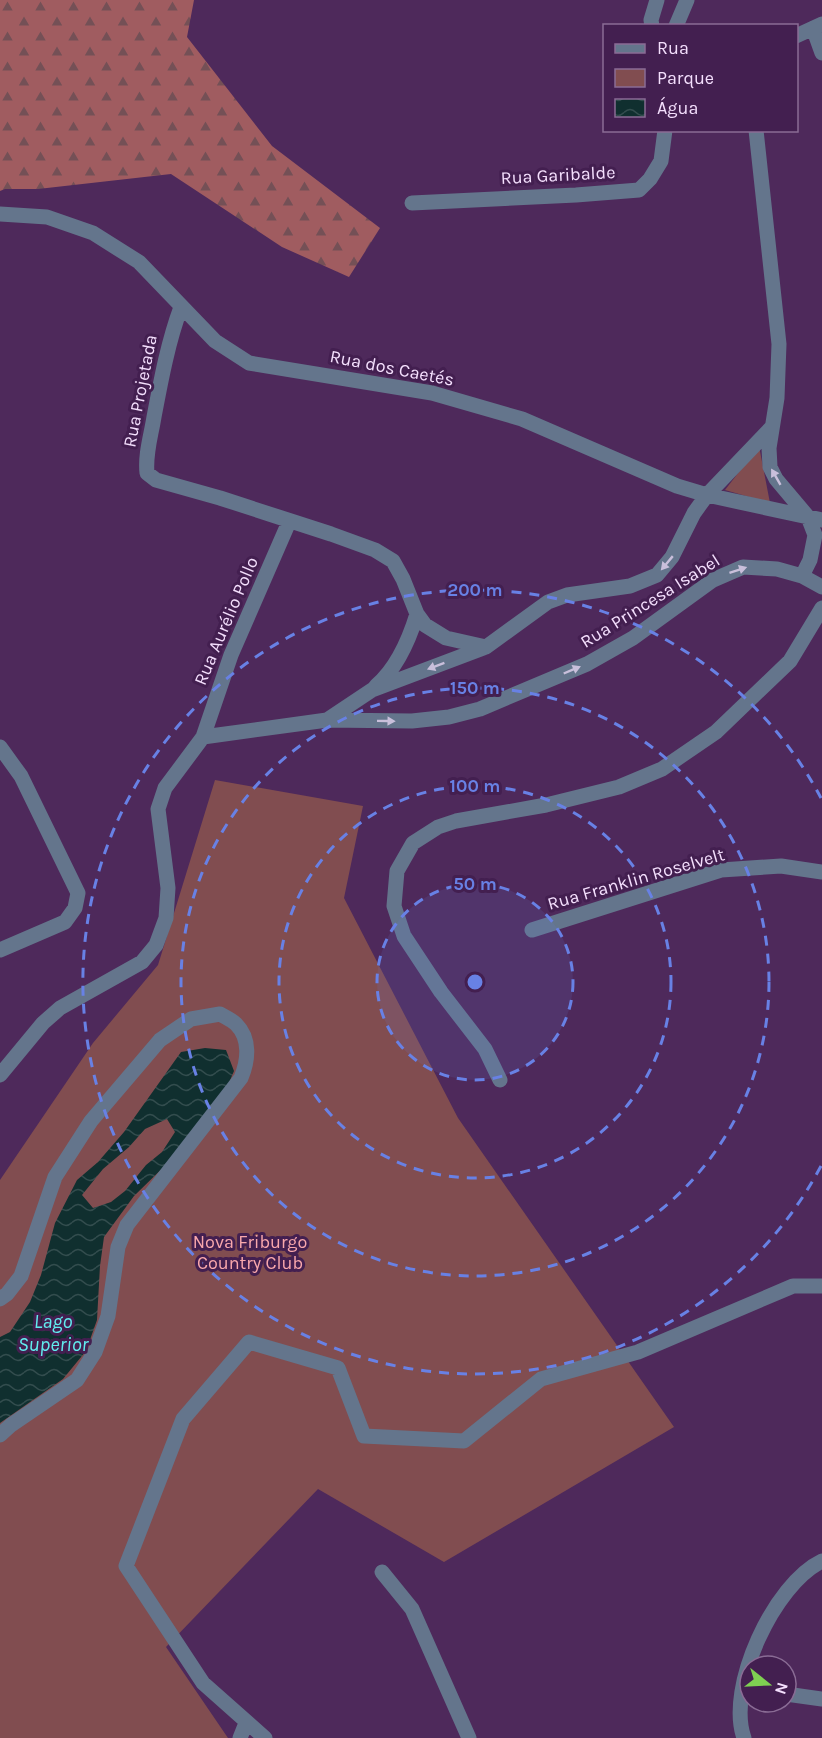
<svg xmlns="http://www.w3.org/2000/svg" width="822" height="1738" font-family="Karla,sans-serif">
<defs>
<pattern id="forest-firs" width="22" height="20" patternUnits="userSpaceOnUse" patternTransform="scale(1.5)"><rect width="22" height="20" fill="#a05c60"/><path d="M5 1l3.5 6h-7zM16 11l3.5 6h-7z" fill="#745056"/></pattern>
<pattern id="water-waves" width="16" height="10" patternUnits="userSpaceOnUse" patternTransform="scale(1.5)"><rect width="16" height="10" fill="#102f2f"/><path d="M0 5q4-4 8 0t8 0" fill="none" stroke="#334d4e"/></pattern>
</defs>
<rect width="100%" height="100%" fill="#4e295b"/>
<path fill="url(#forest-firs)" d="M0,0h194l-7,37 85,109 108,82 -31,49 -67,-30 -111,-73 -133,15h-33l-5,2z"/>
<path fill="#814d50" d="M759,446l11,57 -45,-13z
M215,780l148,26 -19,92 114,220 216,309 -230,135 -126,-73 -152,158 62,91h-228v-558l93,-137 65,-78z"/>
<path fill="url(#water-waves)" fill-rule="evenodd" d="M205,1048l21,2 8,21 -9,21 -48,62 -43,42 -30,41 -4,29 -3,54 -11,31 -23,28 -63,44v-86l10,-5 20,-30 11,-27 14,-52 22,-43 21,-18 26,-30 57,-80zM167,1119l8,13 -13,20 -16,13 -21,26 -14,11 -18,6 -11,-13 21,-26 26,-22 16,-18z"/>
<g fill="none" stroke-linecap="round" stroke-linejoin="round">
<path stroke="#64758c" stroke-width="15" d="M652,26l-1,-6 6,-20
M676,26l11,-26
M813,28l9,25
M796,36l26,-12
M756,130l23,214 -2,54 -8,50 1,19 6,12 32,38 7,18 -5,25 -8,16
M412,203l164,-8 63,-5 11,-11 11,-18 4,-31
M0,214l47,3 46,16 46,29 76,79 34,22 183,30 90,26 155,67 30,9 115,25
M181,307c-13,35 -20,73 -27,110 -3,19 -9,37 -7,56l9,7 64,18 111,36 44,16 18,11 10,18 14,35 8,11 21,13 40,9
M376,686c21,-18 33,-46 41,-72
M327,720l45,-30 114,-43 62,-45 19,-7 63,-9 27,-11 15,-18 22,-44 13,-18 65,-68
M203,737l124,-17 85,1 37,-4 31,-8 107,-45 46,-26 80,-58 30,-13 34,2 25,7 20,11
M0,747l21,29 57,117 -3,15 -10,14 -65,28
M532,930l189,-60 60,-4 41,6
M0,1075l43,-52 17,-15 82,-46 14,-17 10,-27 2,-30 -10,-79 7,-21 38,-51 28,-82 58,-133
M500,1080l-15,-31 -44,-57 -37,-56 -10,-30 3,-35 16,-28 25,-16 18,-6 90,-16 73,-18 43,-18 54,-37 74,-71 32,-53
M0,1299l7,-5 14,-18 34,-99 36,-56 69,-81 31,-21 29,-5c5,3 12,6 16,10 15,15 12,37 5,54l-114,147 -9,22 -10,69 -13,36 -18,28 -66,45 -11,10
M382,1572l30,37 57,129
M786,1694l36,5
M240,1738l6,-15
M265,1738l-62,-55 -77,-117 57,-147 66,-77 89,26 26,68 100,5 77,-62 97,-27 155,-66h29
M744,1738c-18,-51 30,-154 78,-177"/>
</g>
<defs><path id="oneway-solid" d="M-6-.8H1V-3.2L6.5 0L1 3.2V.8H-6Z" transform="scale(1.5)"/></defs>
<g fill="#c9bfdb">
<use href="#oneway-solid" transform="translate(776 477) rotate(-120)"/>
<use href="#oneway-solid" transform="translate(667 563) rotate(130)"/>
<use href="#oneway-solid" transform="translate(738 570) rotate(-18)"/>
<use href="#oneway-solid" transform="translate(436 666) rotate(159)"/>
<use href="#oneway-solid" transform="translate(572 670) rotate(-23)"/>
<use href="#oneway-solid" transform="translate(386 721) rotate(1)"/>
</g>
<circle cx="475" cy="982" r="98" fill="#6881e5" fill-opacity=".12"/>
<g fill="none" stroke="#6881e5" stroke-width="3" stroke-dasharray="10 8">
<circle cx="475" cy="982" r="98"/>
<circle cx="475" cy="982" r="196"/>
<circle cx="475" cy="982" r="294"/>
<path d="M821 1166A392 392 0 1 1 821 798"/>
</g>
<g text-anchor="middle" dominant-baseline="central" stroke-width="6" stroke-linejoin="round" paint-order="stroke">
<g font-size="18" fill="#f4dffd" stroke="#431f50">
<text transform="translate(558 175) rotate(-3)">Rua Garibalde</text>
<text transform="translate(392 368) rotate(11)">Rua dos Caetés</text>
<text transform="translate(140 391) rotate(-79)">Rua Projetada</text>
<text transform="translate(650 601) rotate(-32)">Rua Princesa Isabel</text>
<text transform="translate(226 621) rotate(-67)">Rua Aurélio Pollo</text>
<text transform="translate(636 879) rotate(-16)">Rua Franklin Roselvelt</text>
</g>
<g font-size="18" fill="#f9a8ac" stroke="#431f50">
<text x="250" y="1242">Nova Friburgo<tspan x="250" dy="21">Country Club</tspan></text>
</g>
<g font-size="20" font-style="italic" fill="#61edef" stroke="#431f50">
<text x="53" y="1321">Lago<tspan x="53" dy="23">Superior</tspan></text>
</g>
</g>
<circle cx="475" cy="982" r="9" fill="#6881e5" stroke="#431f50" stroke-width="3"/>
<g font-size="18" text-anchor="middle" font-weight="bold" fill="#6881e5" stroke="#431f50" stroke-width="6" stroke-linejoin="round" paint-order="stroke">
<text x="475" y="596">200 m</text>
<text x="475" y="694">150 m</text>
<text x="475" y="792">100 m</text>
<text x="475" y="890">50 m</text>
</g>
<rect x="603" y="24" width="195" height="108" fill="#431f50" stroke="#8a6c95" stroke-width="1.5"/>
<rect x="615" y="44" width="30" height="9" fill="#64758c" stroke="#8a6c95" stroke-width="1.5"/>
<text x="657" y="54" font-size="18" fill="#f4dffd">Rua</text>
<rect x="615" y="69" width="30" height="18" fill="#814d50" stroke="#8a6c95" stroke-width="1.5"/>
<text x="657" y="84" font-size="18" fill="#f4dffd">Parque</text>
<rect x="615" y="99" width="30" height="18" fill="url(#water-waves)" stroke="#8a6c95" stroke-width="1.5"/>
<text x="657" y="114" font-size="18" fill="#f4dffd">Água</text>
<g transform="translate(768 1684) rotate(108)"><circle r="28" fill="#431f50" stroke="#8a6c95" stroke-width="1.5"/>
<path d="M0-4.5L10 22L0 15L-10 22Z" fill="#7fd052"/>
<text y="-9" font-size="16" font-weight="bold" text-anchor="middle" fill="#f4dffd">N</text>
</g>
</svg>
